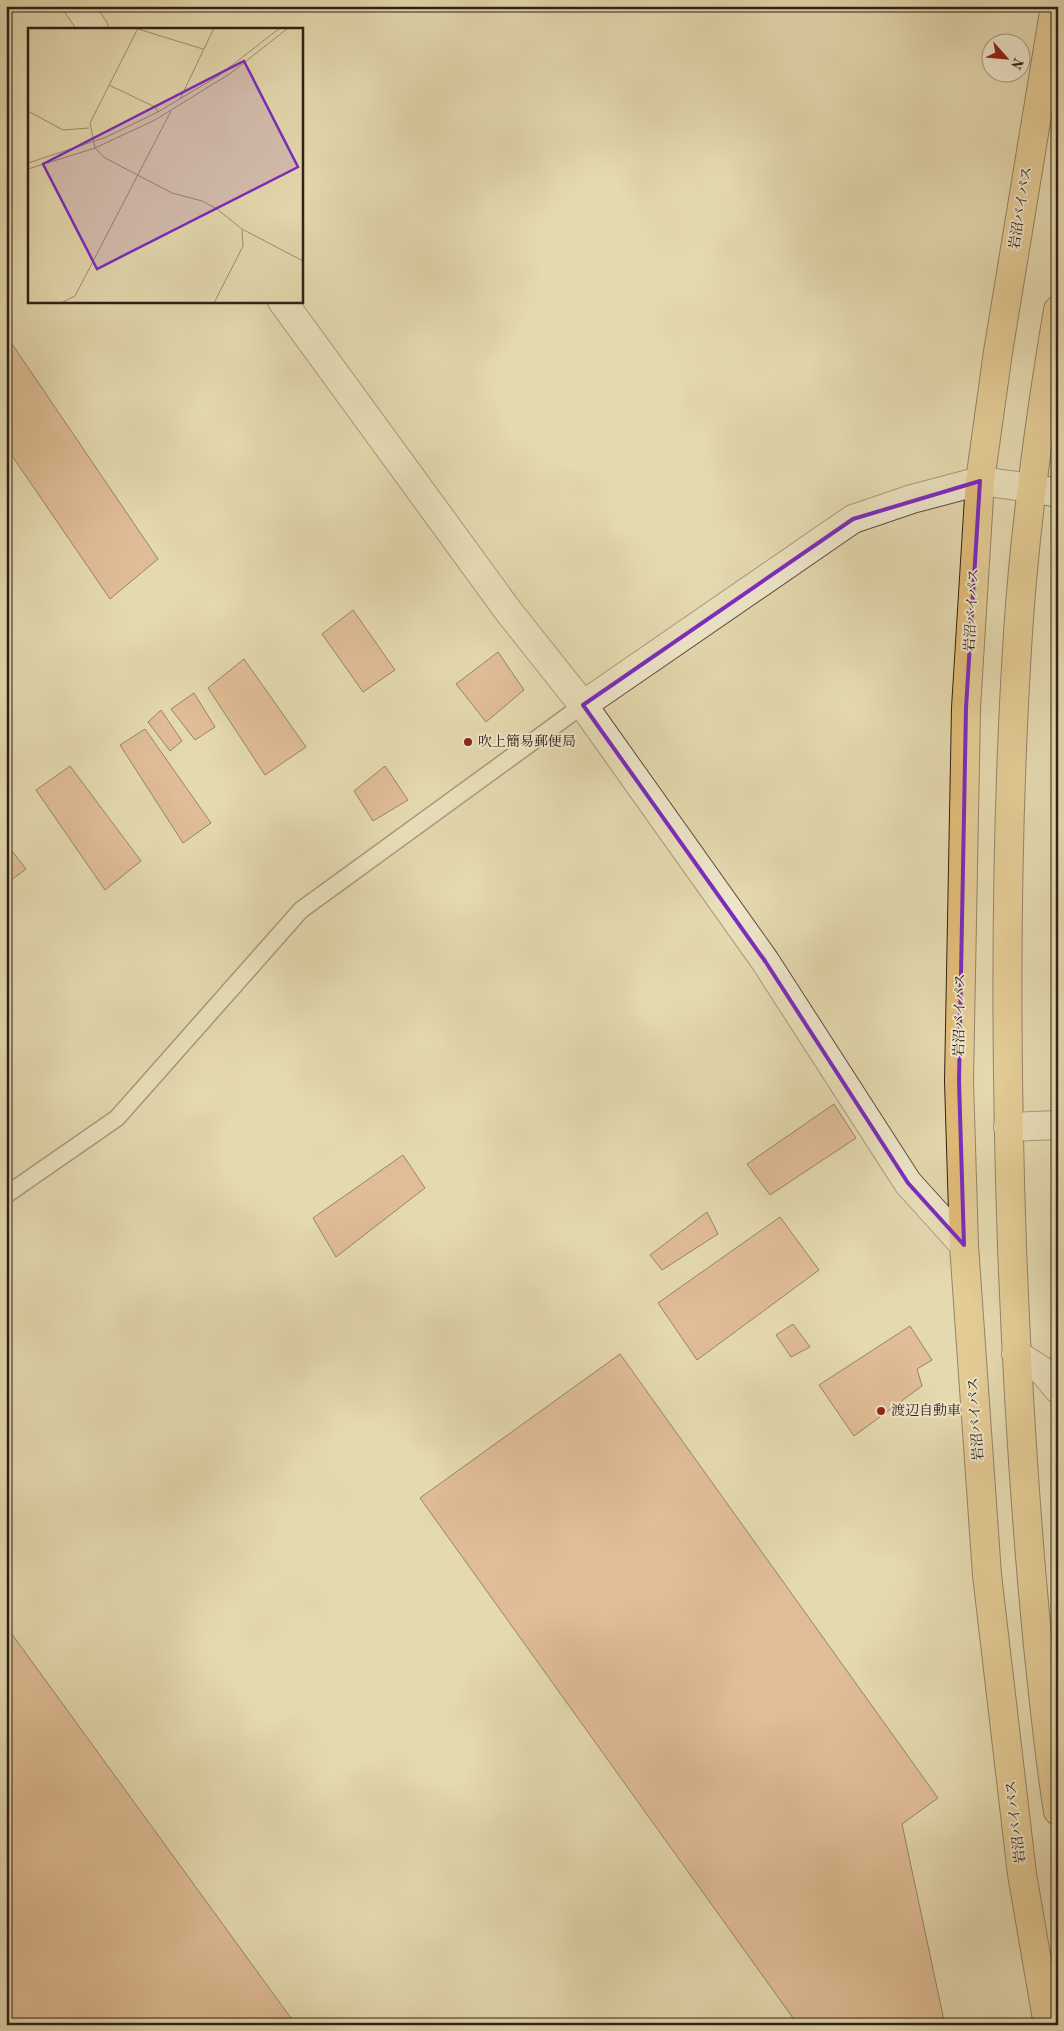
<svg xmlns="http://www.w3.org/2000/svg" width="1064" height="2031" font-family="'Old Standard TT','Noto Serif JP',serif">
<rect width="100%" height="100%" fill="#e5d9af"/>
<filter id="stains"><feTurbulence type="fractalNoise" baseFrequency=".004" numOctaves="4"/><feColorMatrix values="0 0 0 0 .2 0 0 0 0 .09 0 0 0 0 .02 0 0 0 .5 -.17"/></filter>
<radialGradient id="worn" r=".72"><stop offset=".6" stop-color="#630" stop-opacity="0"/><stop offset="1" stop-color="#630" stop-opacity=".3"/></radialGradient>
<path fill="#da9b79" stroke="#2f2017" d="M6,335l152,224 -48,40 -104,-152z
M353,610l42,60 -32,22 -41,-58z
M498,652l26,38 -38,32 -30,-38z
M244,659l62,88 -41,28 -57,-87z
M194,693l21,34 -20,13 -24,-31z
M161,710l21,31 -12,10 -22,-29z
M145,729l66,94 -28,20 -63,-98z
M70,766l71,95 -36,29 -69,-100z
M385,766l23,34 -35,21 -19,-30z
M6,843l20,26 -20,15z
M834,1104l22,34 -86,57 -23,-31z
M403,1155l22,33 -89,69 -23,-39z
M707,1212l11,22 -56,36 -12,-15z
M780,1217l39,53 -122,90 -39,-57z
M793,1324l17,23 -19,10 -15,-22z
M910,1326l22,34 -15,9 5,17 -68,50 -35,-51z
M620,1354l318,444 -36,26 43,201h-147l-378,-527z
M6,1626l290,399h-290z"/>
<g fill="none" stroke-linecap="round" stroke-linejoin="round">
<defs>
<path id="lane" d="M6,1195l111,-77 184,-208 282,-205"/>
<path id="street" d="M78,6l16,23
M282,301l227,311 74,93 182,256 143,222 56,62
M583,705l270,-186 59,-20 68,-18 52,7
M1008,1127l50,-2
M1016,1354l28,18 14,17"/>
<path id="secondary" d="M1032,488l26,5"/>
<path id="highway" d="M1058,310c-18,107 -33,215 -40,323 -13,204 -13,408 -6,613 5,133 13,267 26,400 6,55 11,110 20,165
M1048,2025l-26,-151 -35,-299 -23,-330 -5,-164 7,-373 14,-227 18,-129 57,-346"/>
</defs>
<use href="#lane" stroke="#5c4e3d" stroke-width="19"/>
<use href="#street" stroke="#5c4e3d" stroke-width="30"/>
<use href="#secondary" stroke="#2f2017" stroke-width="30"/>
<use href="#highway" stroke="#2f2017" stroke-width="30"/>
<use href="#lane" stroke="#eee6cb" stroke-width="16"/>
<use href="#street" stroke="#eee6cb" stroke-width="28"/>
<use href="#secondary" stroke="#eee6cb" stroke-width="28"/>
<use href="#highway" stroke="#e2bc78" stroke-width="28"/>
</g>
<path d="M0 0H1064V2031H0ZM980,481l-14,227 -7,373 5,164 -56,-62 -143,-222 -182,-256 270,-186z" fill="#e5d9af" fill-opacity=".55" fill-rule="evenodd"/>
<path fill="none" stroke="#7b2cbf" stroke-width="4" stroke-linejoin="round" d="M980,481l-14,227 -7,373 5,164 -56,-62 -143,-222 -182,-256 270,-186z"/>
<g fill="#8f2418" stroke="#eee6cb" stroke-width="2">
<circle cx="468" cy="742" r="5"/>
<circle cx="881" cy="1411" r="5"/>
</g>
<g text-anchor="middle" dominant-baseline="central" stroke-width="4" stroke-linejoin="round" paint-order="stroke">
<g font-size="14" fill="#2f2017" stroke="#eee6cb">
<text transform="translate(1021 208) rotate(-81)">岩沼バイパス</text>
<text transform="translate(972 610) rotate(-87)">岩沼バイパス</text>
<text transform="translate(960 1015) rotate(-89)">岩沼バイパス</text>
<text transform="translate(976 1419) rotate(-94)">岩沼バイパス</text>
<text transform="translate(1016 1822) rotate(-97)">岩沼バイパス</text>
</g>
<g font-size="14" fill="#2f2017" stroke="#eee6cb" text-anchor="start">
<text x="478" y="742">吹上簡易郵便局</text>
<text x="891" y="1411">渡辺自動車</text>
</g>
</g>
<g transform="translate(28 28)">
<rect width="275" height="275" fill="#e5d9af"/>
<path fill="none" stroke="#9c8f72" stroke-width="1" d="M110,0l-48,95 5,25 10,10 67,35 30,8 15,8 25,20 61,32M110,1l65,20M81,57l46,22 3,5M152,71l34,-71M0,83l35,19 26,-2M0,135l76,-25 54,-26 60,-36 62,-48M0,141l67,-21 60,-28 76,-47 57,-45M33,275l14,-7 96,-185M186,275l29,-57 -1,-16"/>
<path fill="#7b2cbf" fill-opacity="0.15" stroke="#7b2cbf" stroke-width="2.5" d="M216,33l54,106 -201,102 -54,-105z"/>
<rect width="275" height="275" fill="none" stroke="#2f2017" stroke-width="2.5"/>
</g>
<rect width="1064" height="2031" fill="none" stroke="#e5d9af" stroke-width="25"/>
<rect x="8" y="8" width="1049" height="2016" fill="none" stroke="#2f2017" stroke-width="2.5"/>
<rect x="12" y="12" width="1039" height="2006" fill="none" stroke="#2f2017"/>
<g transform="translate(1006 58) rotate(117)"><circle r="24" fill="#eee6cb" stroke="#a29783"/>
<path d="M0-4L9 19L0 12L-9 19Z" fill="#8f2418"/>
<text y="-8" font-size="14" font-weight="bold" text-anchor="middle" fill="#2f2017">N</text>
</g>
<rect width="100%" height="100%" filter="url(#stains)"/>
<rect width="100%" height="100%" fill="url(#worn)"/>
</svg>
